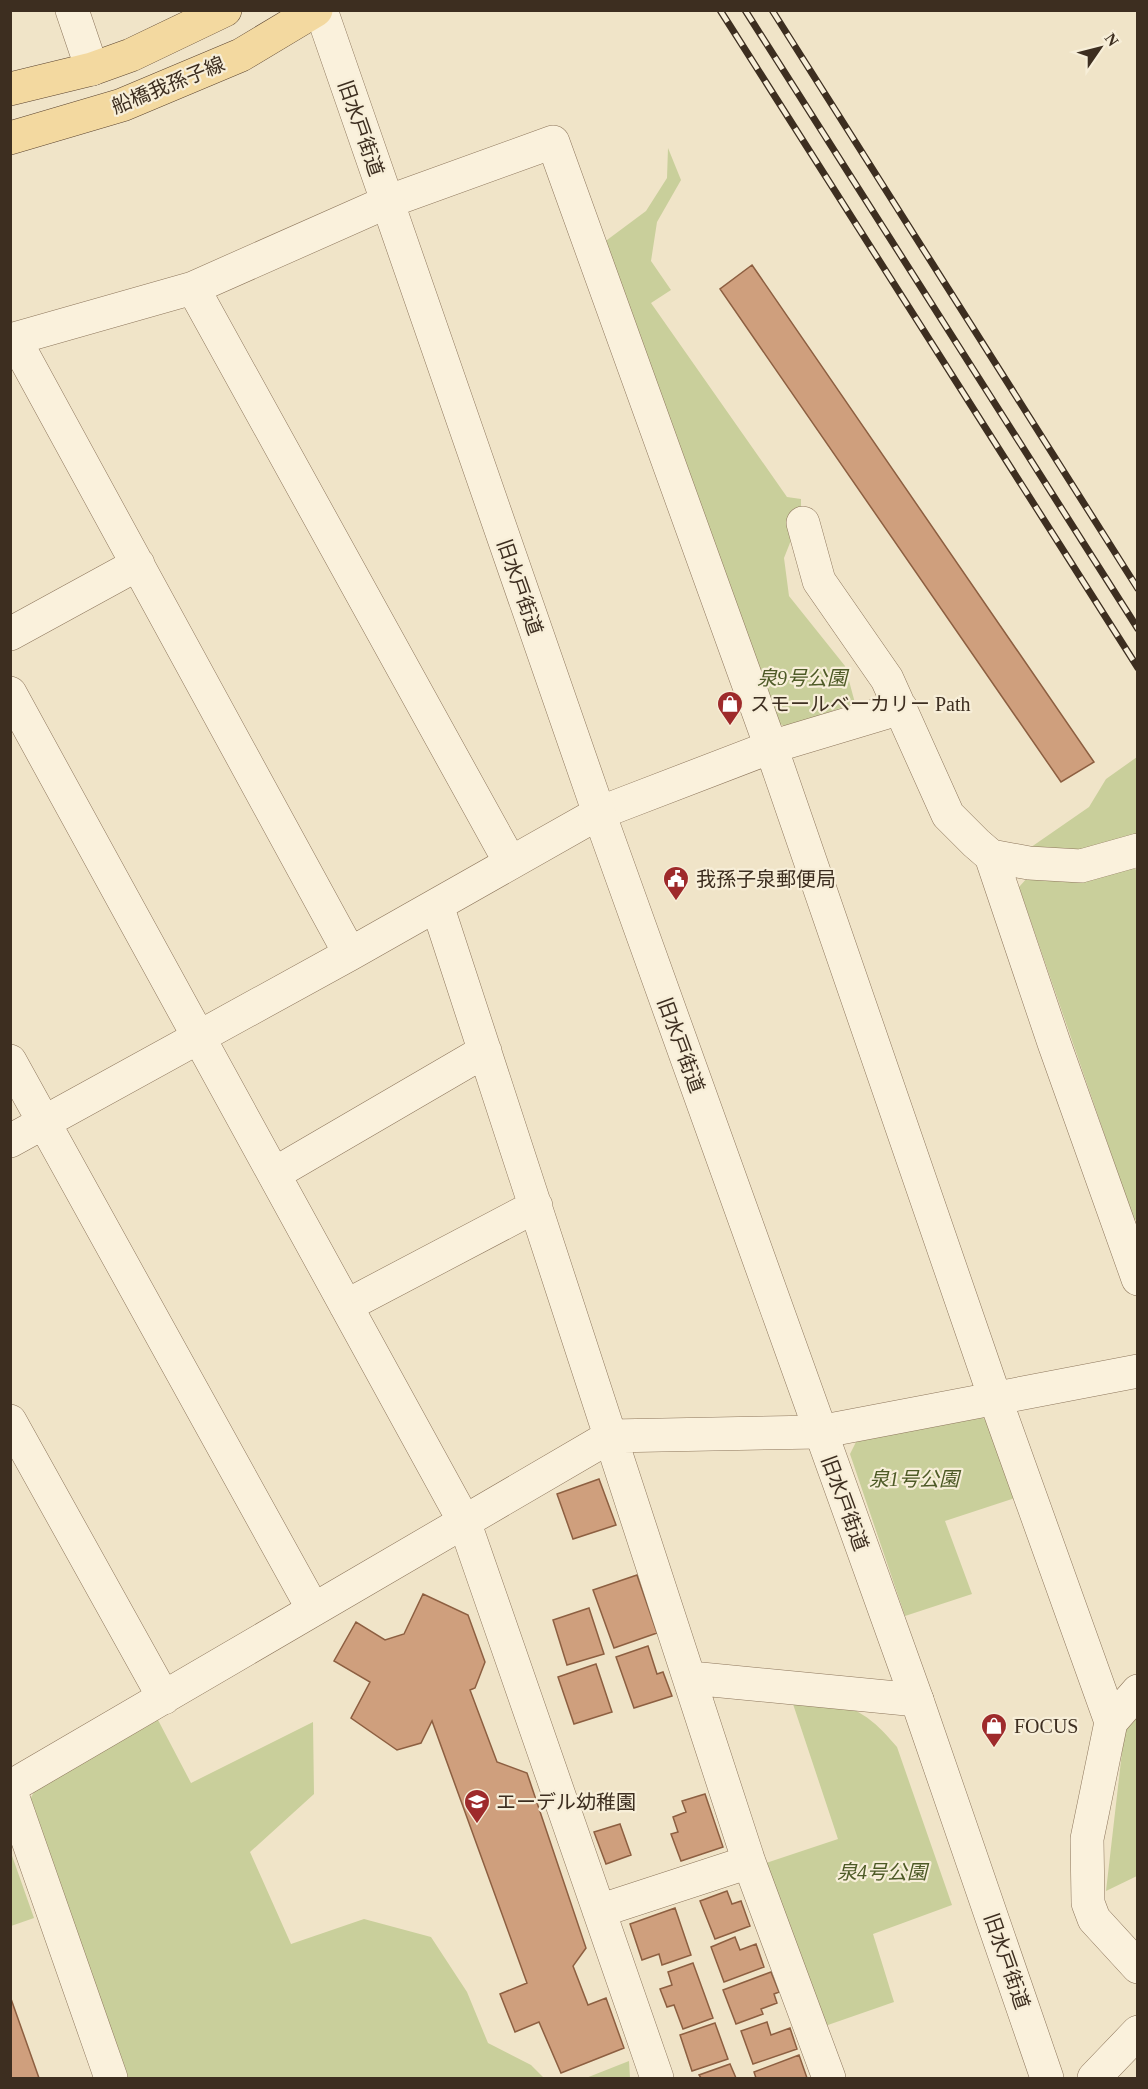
<svg xmlns="http://www.w3.org/2000/svg" width="1148" height="2089" font-family="'Times New Roman','Noto Sans JP',serif">
<rect width="100%" height="100%" fill="#f0e4c8"/>
<path fill="#c9cf9b" d="M668,148l13,32 -24,42 -6,39 20,29 -20,13 136,194 14,2v16l-17,43 5,38 56,70 10,37 -69,24 -14,-7 -169,-477 43,-32 21,-33z
M1137,757v83l-57,15 -56,-3 65,-45 17,-28z
M1125,865l12,5 1,349 -4,1 -115,-333 9,-10z
M977,1413l12,10 26,75 -70,23 27,73 -67,22 -55,-162 8,-16z
M791,1698c51,5 71,6 106,49l55,158 -79,29 21,68 -69,24 -59,-163 72,-24z
M1137,1713v163l-31,15 19,-165z
M158,1720l33,63 122,-61 1,72 -64,58 41,92 73,-25 67,18 36,55 21,51 43,22 13,13h-419l-98,-273 8,-15z
M10,1850l24,68 -23,8h-1z
M629,2061l1,17h-44z"/>
<path fill="#cf9f7d" stroke="#8d5f41" stroke-width="1.5" d="M752,265l342,497 -33,20 -341,-493z
M599,1479l17,46 -43,14 -16,-45z
M637,1575l20,58 -43,15 -21,-58z
M423,1594l45,21 17,47 -10,26 -5,2 27,72 30,11 59,175 -13,18 15,39 18,-7 18,50 -63,25 -22,-51 -24,10 -15,-38 27,-11 -95,-262 -11,22 -24,7 -46,-32 19,-36 -36,-21 22,-39 29,18 19,-6z
M589,1608l15,46 -37,11 -14,-45z
M648,1646l9,28 6,-2 9,24 -38,12 -18,-51z
M596,1664l16,48 -38,12 -16,-47z
M705,1794l18,53 -42,14 -10,-27 7,-2 -5,-15 13,-5 -4,-11z
M620,1824l11,31 -25,9 -12,-32z
M727,1891l5,13 9,-3 9,25 -35,13 -15,-38z
M675,1908l16,47 -29,10 -3,-11 -17,6 -12,-36z
M735,1937l5,13 16,-6 8,23 -40,15 -13,-35z
M693,1963l20,55 -30,11 -9,-24 -7,2 -7,-18 12,-4 -4,-13z
M771,1972l8,20 -5,2 3,9 -16,6 2,5 -27,10 -13,-34z
M10,1996l29,82h-29z
M767,2022l4,13 19,-7 7,21 -44,15 -12,-33z
M715,2023l13,36 -36,12 -12,-36z
M799,2055l8,23h-51l-2,-6z
M730,2064l6,14h-35l-2,-3z"/>
<g fill="none" stroke-linecap="round" stroke-linejoin="round">
<defs>
<path id="minor" d="M72,10l20,59
M193,288l317,574
M10,340l183,-52 194,-86 166,-60 218,605 224,651 116,324
M15,340l335,614
M803,523l16,58 68,98 61,136 28,28 15,13 38,7 52,3 57,-16
M10,634l128,-70
M10,693l454,828 193,557
M991,856l63,187 84,236
M437,905l312,957 80,216
M10,1061l303,548
M10,1141l340,-187 249,-141 172,-66 130,-39
M274,1174l211,-123
M346,1306l190,-100
M10,1421l154,277
M691,1678l226,22
M1138,1691l-27,31 -24,117 1,64 6,16 44,48
M10,1787l601,-351 208,-4 319,-61
M10,1789l101,289
M599,1911l150,-49
M1094,2078l44,-46"/>
<path id="tertiary" d="M321,10l278,803 318,887 130,378"/>
<path id="primary" d="M10,89l82,-20 39,-14 94,-45
M10,138l112,-33 119,-50 75,-45"/>
</defs>
<use href="#minor" stroke="#8d765c" stroke-width="34"/>
<use href="#tertiary" stroke="#8d765c" stroke-width="34"/>
<use href="#primary" stroke="#5b4430" stroke-width="34"/>
<use href="#minor" stroke="#faf1dc" stroke-width="33"/>
<use href="#tertiary" stroke="#faf1dc" stroke-width="33"/>
<use href="#primary" stroke="#f3d9a0" stroke-width="33"/>
<defs>
<path id="rail" d="M720,10l418,658
M745,10l393,619
M772,10l366,579"/>
</defs>
<use href="#rail" stroke="#3d2e20" stroke-width="7"/>
<use href="#rail" stroke="#f7eed8" stroke-width="4.5" stroke-dasharray="14" stroke-linecap="butt"/>
</g>
<defs>
<symbol id="shop-pin" viewBox="-11 -11 22 30"><path d="M0 17L-7.5 6A9.5 9.5 0 1 1 7.5 6Z" fill="#9e2a2b" stroke="#f7eed8"/><path d="M-5-2.5h2.3a2.7 3.5 0 0 1 5.4 0H5L5.5 6h-11ZM-1.5-2.5h3a1.5 2.3 0 0 0-3 0Z" fill="#fff"/></symbol>
<symbol id="civic-pin" viewBox="-11 -11 22 30"><path d="M0 17L-7.5 6A9.5 9.5 0 1 1 7.5 6Z" fill="#9e2a2b" stroke="#f7eed8"/><path d="M-.6-6.5H3V-4.5H.6V-3L4-1V1h2V6H-6V1h2V-1L-.6-3ZM-1.2 2.5V6h2.4V2.5Z" fill="#fff"/></symbol>
<symbol id="school-pin" viewBox="-11 -11 22 30"><path d="M0 17L-7.5 6A9.5 9.5 0 1 1 7.5 6Z" fill="#9e2a2b" stroke="#f7eed8"/><path d="M0-5L7-2L0 1L-7-2ZM-4 1L0 2.5L4 1V4Q0 6-4 4Z" fill="#fff"/></symbol>
</defs>
<g fill-rule="evenodd">
<use href="#shop-pin" x="715" y="689" width="30" height="40"/>
<use href="#civic-pin" x="661" y="864" width="30" height="40"/>
<use href="#shop-pin" x="979" y="1711" width="30" height="40"/>
<use href="#school-pin" x="462" y="1787" width="30" height="40"/>
</g>
<g text-anchor="middle" dominant-baseline="central" stroke-width="4.5" stroke-linejoin="round" paint-order="stroke">
<g font-size="20" fill="#3d2e20" stroke="#f7eed8">
<text transform="translate(168 85) rotate(-22)">船橋我孫子線</text>
<text transform="translate(361 128) rotate(71)">旧水戸街道</text>
<text transform="translate(520 587) rotate(71)">旧水戸街道</text>
<text transform="translate(681 1045) rotate(70)">旧水戸街道</text>
<text transform="translate(845 1503) rotate(70)">旧水戸街道</text>
<text transform="translate(1007 1961) rotate(71)">旧水戸街道</text>
</g>
<g font-size="20" font-style="italic" fill="#4d5a26" stroke="#f7eed8">
<text x="802" y="678">泉9号公園</text>
<text x="914" y="1479">泉1号公園</text>
<text x="882" y="1872">泉4号公園</text>
</g>
<g font-size="20" fill="#3d2e20" stroke="#f7eed8" text-anchor="start">
<text x="750" y="704">スモールベーカリー Path</text>
<text x="696" y="879">我孫子泉郵便局</text>
<text x="1014" y="1726">FOCUS</text>
<text x="496" y="1802">エーデル幼稚園</text>
</g>
</g>
<rect width="1148" height="2089" fill="none" stroke="#3d2e20" stroke-width="24"/>
<g transform="translate(1100 48) rotate(55)" stroke="#f7eed8" stroke-width="4.5" paint-order="stroke">
<path d="M0-4.5L10 22L0 15L-10 22Z" fill="#3d2e20"/>
<text y="-9" font-size="16" font-weight="bold" text-anchor="middle" fill="#3d2e20">N</text>
</g>
</svg>
